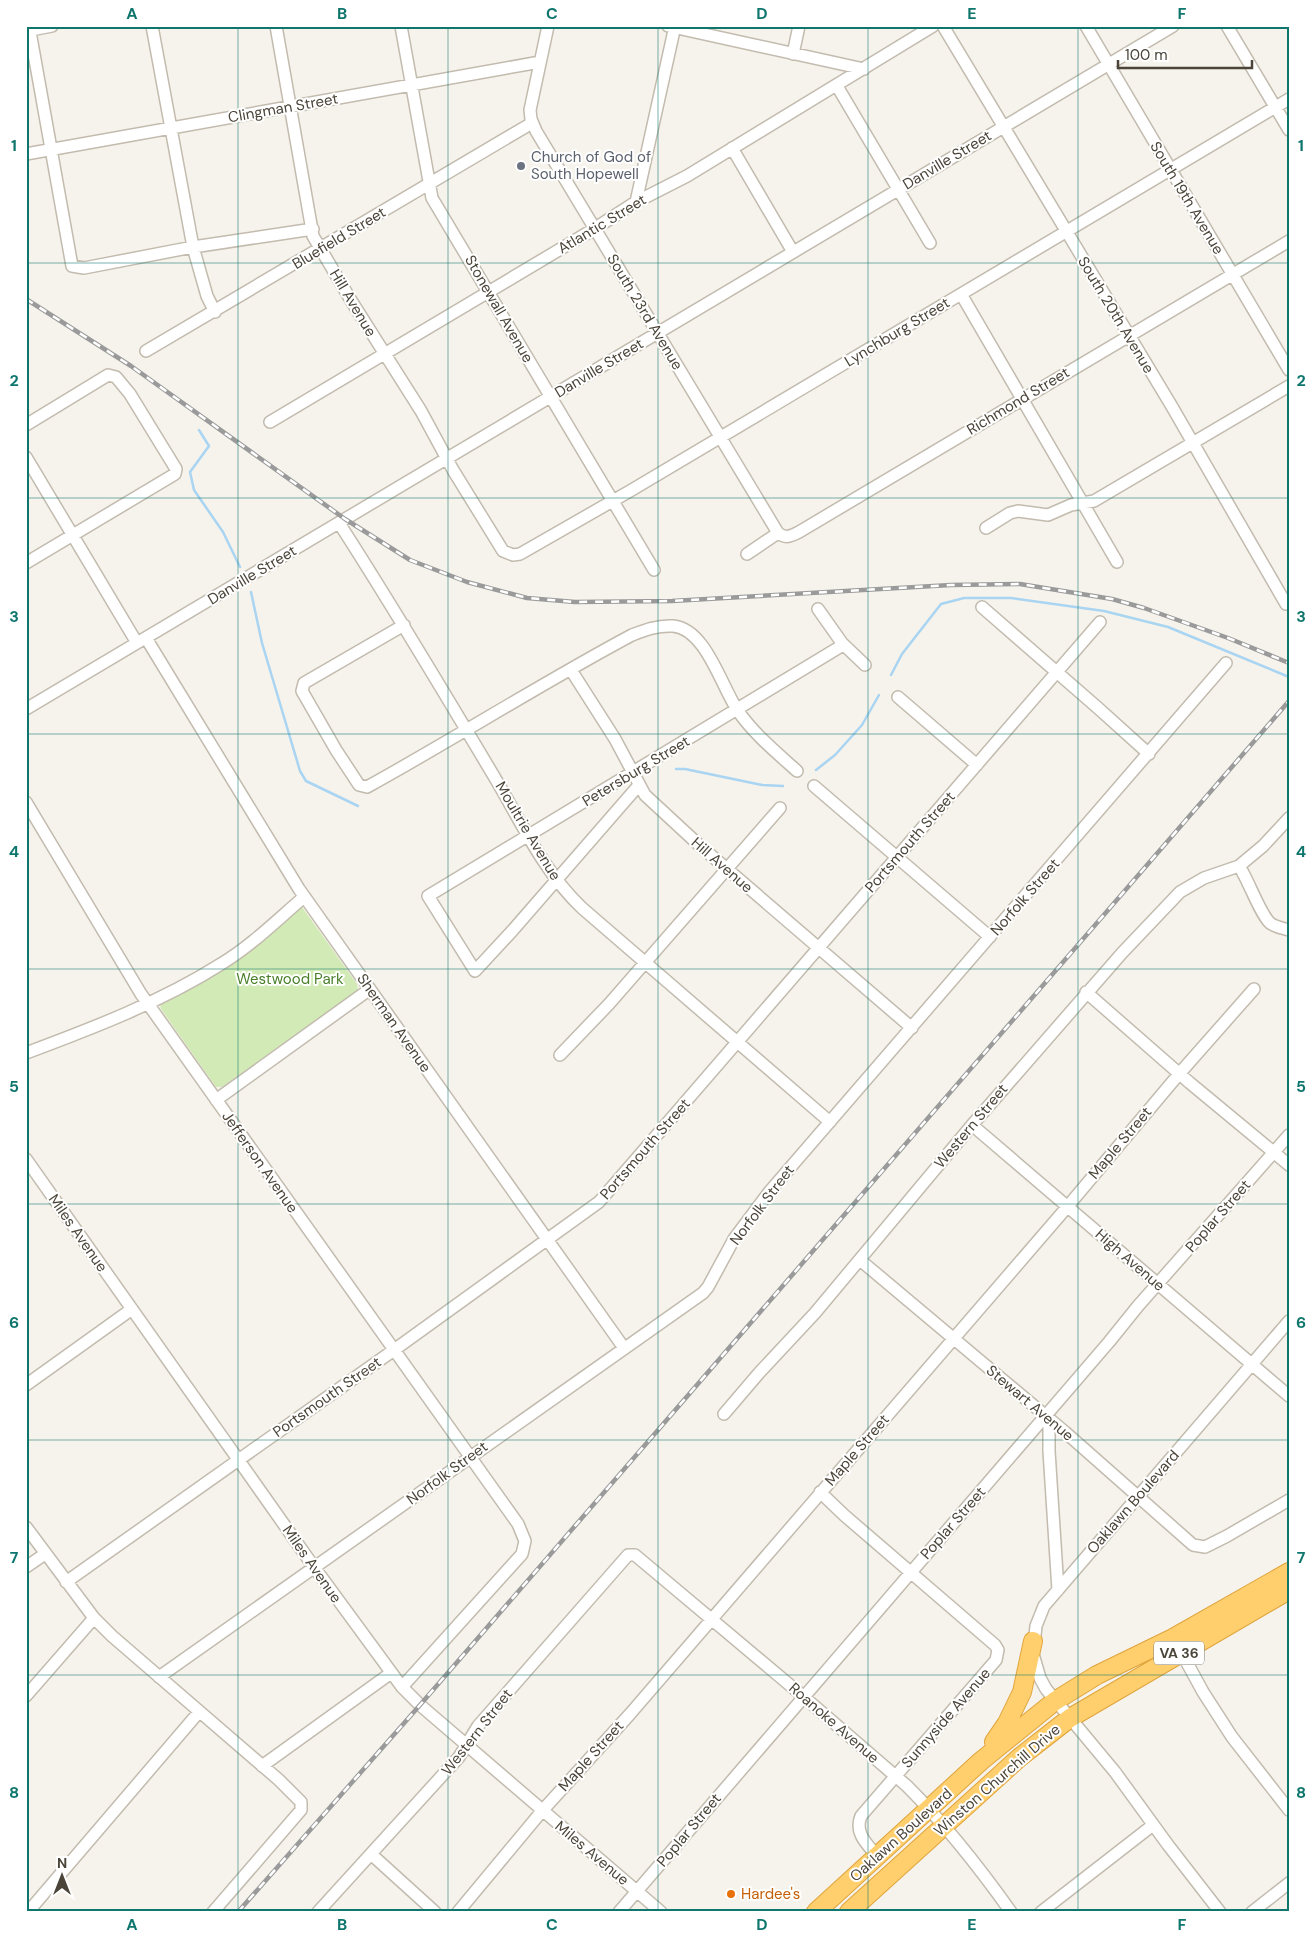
<svg xmlns="http://www.w3.org/2000/svg" width="1315" height="1938" font-family="'DM Sans',sans-serif">
<rect width="100%" height="100%" fill="#f6f3ec"/>
<path fill="#d2eab5" d="M302,907l55,77 1,6 -136,97h-6l-55,-78 -1,-5 73,-40 65,-56z"/>
<g fill="none" stroke-linecap="round" stroke-linejoin="round">
<path stroke="#a9d4f2" stroke-width="2.5" d="M199,430l10,16 -19,26 4,18 29,42 17,35
M251,592l11,51 38,128 6,10 52,25
M891,675l11,-21 39,-50 23,-6h47l93,13 64,16 121,50
M676,769h9l77,16 21,1
M816,770l19,-15 27,-30 17,-30"/>
<defs>
<path id="minor" d="M29,26l43,240 12,2 109,-21 120,-18
M152,26l41,221 14,49 8,16
M276,26l37,210 39,66 69,109 32,59 50,81 10,4 7,-1 110,-63 659,-392
M401,26l31,172 222,372
M548,26l-18,84 1,9 5,12 242,402
M668,26l196,43
M943,26l228,379 115,199
M1086,26l203,344
M1227,26l62,104
M26,31l26,-5
M793,54l6,-28
M837,86l93,157
M732,148l61,104
M26,154l514,-92
M636,202l39,-176
M961,294l156,268
M146,351l386,-228
M270,422l324,-193 42,-27 51,-26 246,-150
M26,425l82,-50 8,2 14,17 46,75 -1,5 -149,89
M26,457l111,186
M339,523c53,82 103,166 153,250 28,46 50,97 90,135l248,214
M986,528l24,-15 8,-2 30,4 23,-10 23,-4 195,-115
M747,554l31,-21c8,6 13,3 21,-1l490,-291
M982,607l116,101 51,46
M818,609l24,34 23,22
M404,625l-100,58 -2,8 34,59 23,35 8,2c89,-49 175,-104 265,-152 13,-5 26,-10 41,-9 33,3 48,60 65,85 16,23 38,41 59,60
M146,638l153,251 325,459
M571,670l44,69 30,56 54,50 213,183
M898,697l79,68
M26,709l1147,-683
M639,785l-126,145 -38,41 -47,-75 415,-251
M814,786l176,151
M26,802l115,192 377,530 7,17 -3,13 -120,133
M1239,866c9,13 21,48 31,57 5,4 12,5 19,7
M1086,992l104,91 99,82
M26,1053c67,-25 135,-51 195,-89 30,-18 56,-44 83,-67
M560,1055l49,-51 171,-196
M216,1100l154,-111
M972,1125l317,271
M26,1159l288,408 88,120 18,18 241,207
M860,1260l205,172 128,113 12,2 22,-11 62,-36
M26,1385l106,-76
M724,1414l35,-41 56,-60 157,-188 150,-172 58,-61 24,-14 35,-12 24,-20 26,-28
M1046,1416l3,11v24l9,139
M820,1492l24,23 151,130 3,5 -2,10 -135,156c-7,17 6,28 16,40
M26,1527l68,91 18,18 167,144 22,22v8l-88,102
M26,1567l19,-13
M66,1582l328,-232 205,-148 501,-580
M1179,1648l24,44 29,45 57,73
M159,1677l544,-384 5,-6 26,-48 36,-48 456,-528
M26,1696l68,-78
M262,1766l129,-93
M371,1854l64,58
M28,1912l171,-200
M318,1912l141,-155 19,-31 150,-171h7l169,142 103,89c39,39 72,81 104,126
M458,1912l84,-101 88,-97 438,-508 111,-132 75,-85
M619,1912l490,-570 29,-36 151,-171
M1041,1912l112,-87
M1220,1912l-52,-67 -53,-73 -69,-83 -6,-11 -7,-24 3,-28 8,-20 245,-285
M1252,1912l37,-29"/>
<path id="highway" d="M994,1742l13,-19 15,-31 11,-51
M816,1912l165,-151 74,-60 42,-26 76,-37 116,-66
M849,1912l171,-155 50,-39 219,-128"/>
</defs>
<use href="#minor" stroke="#c2bbae" stroke-width="14"/>
<use href="#highway" stroke="#e0a43c" stroke-width="20"/>
<use href="#minor" stroke="#fff" stroke-width="11"/>
<use href="#highway" stroke="#ffcf6e" stroke-width="18"/>
<defs>
<path id="rail" d="M26,299l105,67 214,153 65,41 57,22 60,16 48,4 97,-1 279,-16 69,-1 92,15 32,9 84,30 61,25
M238,1912l182,-207 869,-1004"/>
</defs>
<use href="#rail" stroke="#9a9a9a" stroke-width="4.5"/>
<use href="#rail" stroke="#fff" stroke-width="2.5" stroke-dasharray="8" stroke-linecap="butt"/>
</g>
<path fill="none" stroke="#0f766e" stroke-width="1" stroke-opacity="0.55" d="M238,26v1886M448,26v1886M658,26v1886M868,26v1886M1078,26v1886M26,263h1263M26,498h1263M26,734h1263M26,969h1263M26,1204h1263M26,1440h1263M26,1675h1263"/>
<circle fill="#6b7280" stroke="#fff" stroke-width="2" cx="521" cy="166" r="5"/>
<circle fill="#e8710a" stroke="#fff" stroke-width="2" cx="731" cy="1894" r="5"/>
<g text-anchor="middle" dominant-baseline="central" stroke-width="4" stroke-linejoin="round" paint-order="stroke">
<rect fill="#fff" stroke="#817c74" stroke-width="1" x="1154" y="1641.5" width="50" height="23" rx="4"/>
<g font-size="14" font-weight="bold" fill="#4b4439">
<text x="1179" y="1653">VA 36</text>
</g>
<g font-size="15" fill="#4b4439" stroke="#fff">
<text transform="translate(283 108) rotate(-10)">Clingman Street</text>
<text transform="translate(947 160) rotate(-31)">Danville Street</text>
<text transform="translate(1187 198) rotate(59)">South 19th Avenue</text>
<text transform="translate(602 224) rotate(-31)">Atlantic Street</text>
<text transform="translate(339 238) rotate(-31)">Bluefield Street</text>
<text transform="translate(353 303) rotate(59)">Hill Avenue</text>
<text transform="translate(499 309) rotate(60)">Stonewall Avenue</text>
<text transform="translate(645 312) rotate(59)">South 23rd Avenue</text>
<text transform="translate(1116 315) rotate(59)">South 20th Avenue</text>
<text transform="translate(897 332) rotate(-31)">Lynchburg Street</text>
<text transform="translate(599 368) rotate(-31)">Danville Street</text>
<text transform="translate(1018 401) rotate(-31)">Richmond Street</text>
<text transform="translate(252 575) rotate(-31)">Danville Street</text>
<text transform="translate(636 771) rotate(-31)">Petersburg Street</text>
<text transform="translate(528 831) rotate(59)">Moultrie Avenue</text>
<text transform="translate(910 842) rotate(-49)">Portsmouth Street</text>
<text transform="translate(722 865) rotate(41)">Hill Avenue</text>
<text transform="translate(1025 897) rotate(-49)">Norfolk Street</text>
<text transform="translate(394 1023) rotate(55)">Sherman Avenue</text>
<text transform="translate(971 1126) rotate(-50)">Western Street</text>
<text transform="translate(1120 1143) rotate(-50)">Maple Street</text>
<text transform="translate(645 1149) rotate(-49)">Portsmouth Street</text>
<text transform="translate(260 1162) rotate(55)">Jefferson Avenue</text>
<text transform="translate(762 1205) rotate(-53)">Norfolk Street</text>
<text transform="translate(1218 1216) rotate(-49)">Poplar Street</text>
<text transform="translate(78 1233) rotate(55)">Miles Avenue</text>
<text transform="translate(1130 1260) rotate(41)">High Avenue</text>
<text transform="translate(327 1397) rotate(-35)">Portsmouth Street</text>
<text transform="translate(1030 1403) rotate(40)">Stewart Avenue</text>
<text transform="translate(857 1450) rotate(-49)">Maple Street</text>
<text transform="translate(447 1473) rotate(-36)">Norfolk Street</text>
<text transform="translate(1133 1502) rotate(-49)">Oaklawn Boulevard</text>
<text transform="translate(953 1523) rotate(-49)">Poplar Street</text>
<text transform="translate(312 1564) rotate(55)">Miles Avenue</text>
<text transform="translate(946 1718) rotate(-49)">Sunnyside Avenue</text>
<text transform="translate(834 1723) rotate(41)">Roanoke Avenue</text>
<text transform="translate(477 1732) rotate(-52)">Western Street</text>
<text transform="translate(591 1756) rotate(-48)">Maple Street</text>
<text transform="translate(997 1780) rotate(-41)">Winston Churchill Drive</text>
<text transform="translate(689 1830) rotate(-50)">Poplar Street</text>
<text transform="translate(901 1835) rotate(-42)">Oaklawn Boulevard</text>
<text transform="translate(592 1853) rotate(40)">Miles Avenue</text>
</g>
<g font-size="15" fill="#5b616d" stroke="#fff" text-anchor="start">
<text x="531" y="157">Church of God of<tspan x="531" dy="17">South Hopewell</tspan></text>
</g>
<g font-size="15" fill="#4a7f2a" stroke="#fff">
<text x="290" y="979">Westwood Park</text>
</g>
<g font-size="15" fill="#c56008" stroke="#fff" text-anchor="start">
<text x="741" y="1894">Hardee's</text>
</g>
</g>
<rect width="1315" height="1938" fill="none" stroke="#ffffff" stroke-width="55"/>
<g transform="translate(62 1876)" stroke="#ffffff" stroke-width="4" paint-order="stroke">
<path d="M0-4L9 19L0 12L-9 19Z" fill="#4b4439"/>
<text y="-8" font-size="14" font-weight="bold" text-anchor="middle" fill="#4b4439">N</text>
</g>
<path d="M1118 60v8h134v-8" fill="none" stroke="#4b4439" stroke-width="2.5"/>
<text x="1125" y="60" font-size="15" fill="#4b4439" stroke="#ffffff" stroke-width="4" paint-order="stroke">100 m</text>
<rect x="28" y="28" width="1260" height="1882" fill="none" stroke="#0f766e" stroke-width="2"/>
<g font-size="16" text-anchor="middle" font-weight="bold" fill="#0f766e">
<text x="132" y="19">A</text>
<text x="342" y="19">B</text>
<text x="552" y="19">C</text>
<text x="762" y="19">D</text>
<text x="972" y="19">E</text>
<text x="1182" y="19">F</text>
<text x="14" y="151">1</text>
<text x="1301" y="151">1</text>
<text x="14" y="386">2</text>
<text x="1301" y="386">2</text>
<text x="14" y="622">3</text>
<text x="1301" y="622">3</text>
<text x="14" y="857">4</text>
<text x="1301" y="857">4</text>
<text x="14" y="1092">5</text>
<text x="1301" y="1092">5</text>
<text x="14" y="1328">6</text>
<text x="1301" y="1328">6</text>
<text x="14" y="1563">7</text>
<text x="1301" y="1563">7</text>
<text x="14" y="1798">8</text>
<text x="1301" y="1798">8</text>
<text x="132" y="1930">A</text>
<text x="342" y="1930">B</text>
<text x="552" y="1930">C</text>
<text x="762" y="1930">D</text>
<text x="972" y="1930">E</text>
<text x="1182" y="1930">F</text>
</g>
</svg>
